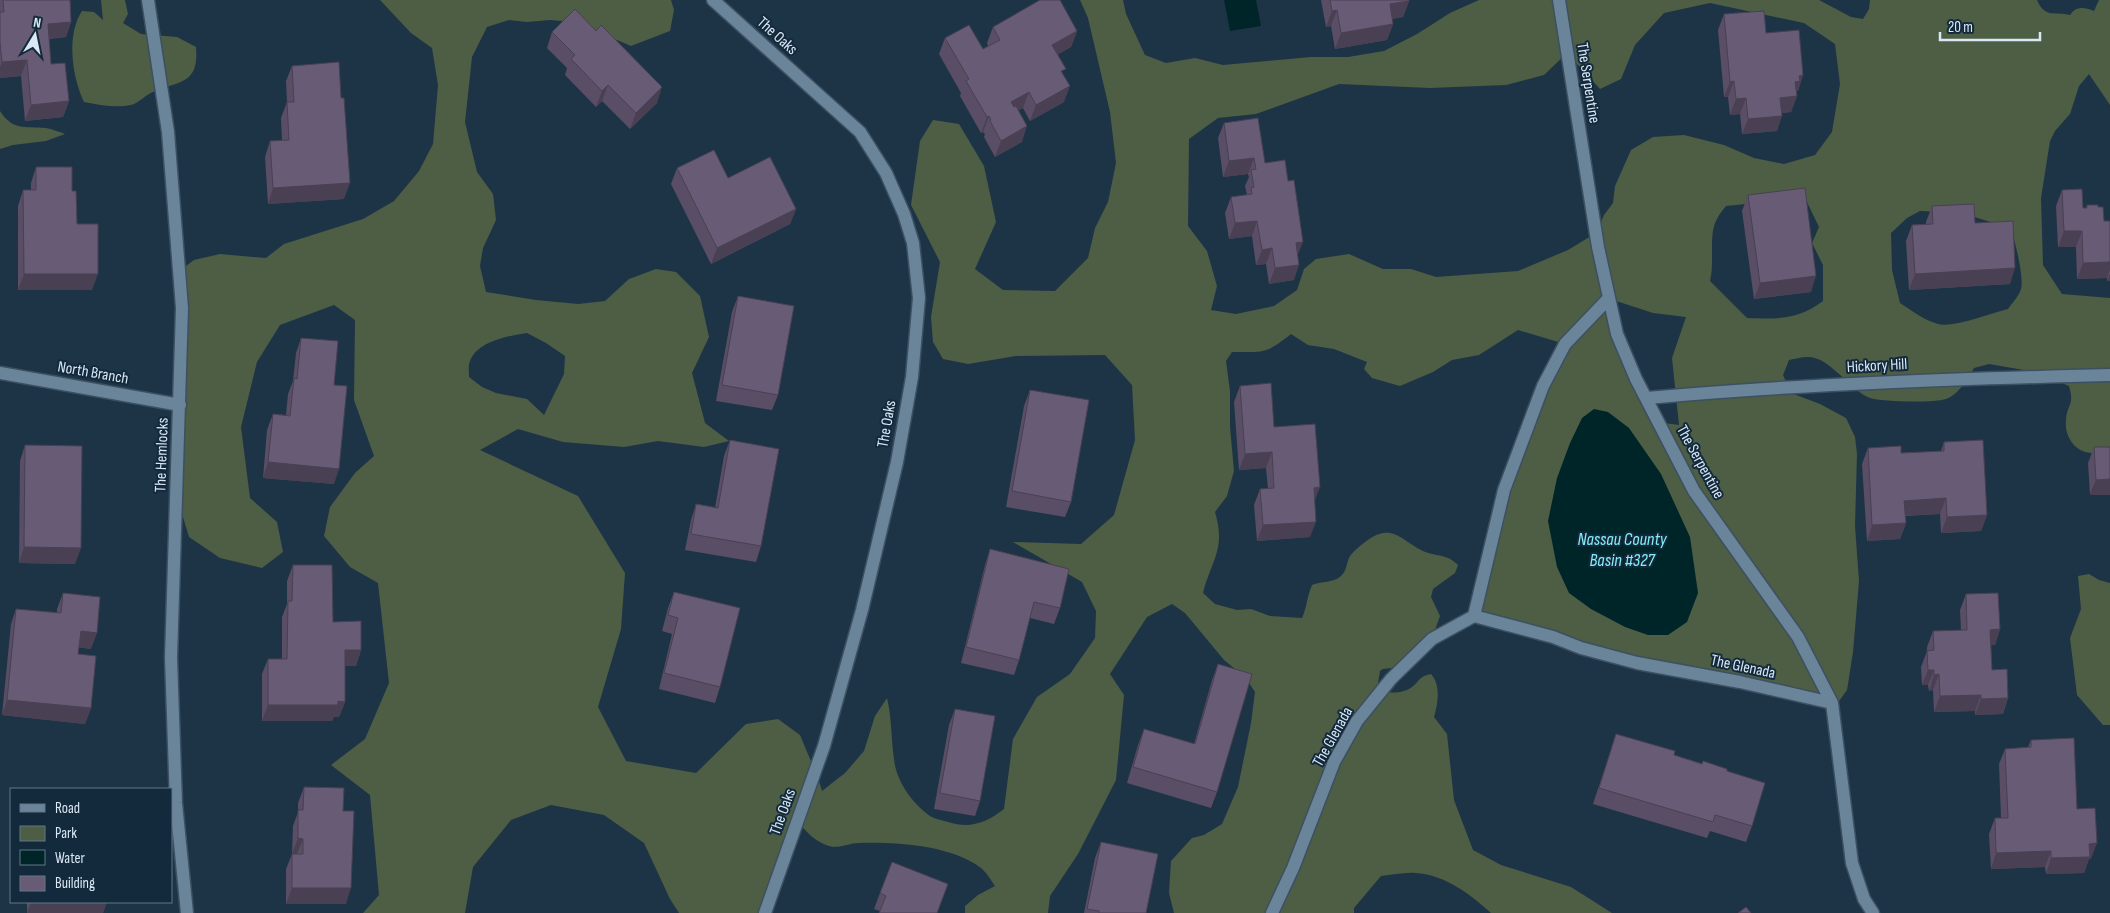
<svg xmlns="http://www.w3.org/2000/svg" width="2110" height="913" font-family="'Sofia Sans Condensed',sans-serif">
<rect width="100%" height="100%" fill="#1d3447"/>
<path fill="#4d5e44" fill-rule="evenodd" d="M101,0h24l3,14 -5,9 18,11 36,3 19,10c3,36 -14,34 -41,44 -9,3 -16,12 -24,14 -15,3 -32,0 -47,-3 -12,-25 -18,-67 -2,-91l12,1 9,8z
M380,0h291l3,10 -4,21 -39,15 -56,-24 -25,-2 -23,2 -18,-2 -22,7 -15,30 -7,65 12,50 16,22 3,26 -13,28 -3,18 6,26 50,8 42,4 27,-3 24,-22 27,-10 20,3 24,24 9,41 -17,36 13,50 24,18 -25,6 -46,-6 -34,6 -61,-5 -45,-13 -38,21 98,46 47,77 -4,56 -23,78 28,54 70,12 50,-49 32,-5 22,16 18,43 4,13 23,-18 19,-22 11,-35 12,-18c5,21 4,40 7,61 2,22 18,44 36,57 5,3 12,4 18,6 22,7 38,1 56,-13l9,-70 24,-42 33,-23 25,-36 1,-27 -14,-29 -69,-40 68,2 33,-29 21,-75 -3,-55 -27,-30 -89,1 -48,8 -25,-5 -10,-17 -2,-25 9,-55 -29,-57 9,-64 13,-21 26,4 25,42 12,56 -21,47 28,21 52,1 33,-33 7,-30 13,-26 8,-39 -6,-51 -22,-94 -8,-18h43l3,14 19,41 21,8 29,-5 28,7 88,-8h37l36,-6 33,-17 33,-21 29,-13h340l32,17 12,2 6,-10 1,-9h167c8,19 18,11 33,15 6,-9 14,-8 24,-4l5,-11h11v105l-21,-31 -10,12 -9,28 -15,17 -5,10 -9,57 2,67 19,29 48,4v151c-6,1 -13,4 -19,4 -17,-1 -27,-18 -25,-33 1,-17 9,-14 3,-34l-34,-14 -46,-8 -15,4c-6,11 -16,27 -28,31 -12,4 -64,3 -76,-1 -21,-8 -40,-42 -63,-41 -6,0 -12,2 -18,3l-6,15 8,18 29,11 26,14 9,19 2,17 -2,72 4,55 -6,71 -6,38 -10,14 -200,-41 -163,-47 30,-126 61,-146 -47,-14 -39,25 -27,5 -19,12 -33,14 -28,-8 -8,-9 3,-7 -33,-13 -26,-4 -17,-11c-25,20 -27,18 -59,18l-6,9 4,30v36l4,44 -7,25 -12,16c11,37 -3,47 -12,81l12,11 22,6 14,-1 19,7 32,2c5,-11 5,-22 10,-33 9,-4 22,-2 29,-9 6,-6 5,-11 8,-18 2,-5 11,-12 16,-16 27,-20 34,-3 58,9 13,6 23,2 35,14l-3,8 -22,16 -2,8 9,19 -12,34 -28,11 -8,7 -9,1 -3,2 -2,12 6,9c10,1 20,1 28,-5 8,-6 7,-11 19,-13 10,11 7,29 3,43l13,17 7,66 19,50 28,15 70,22 41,26h-121c-21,-19 -46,-38 -75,-40 -11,-1 -24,2 -35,3l-27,32v5h-180l-5,-20 2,-32 21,-23 12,-3 18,-11 16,-37 13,-64 4,-31 -10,-15 -21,-17 -39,-47 -13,-9 -25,13 -37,57 14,21 -8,85 -38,74 -28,42 -2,17h-83v-7l13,-11 17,-9c-4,-6 -9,-14 -14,-18 -30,-23 -86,-26 -122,-25 -10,0 -20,6 -30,3 -13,-4 -25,-15 -31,-26l-33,93h-86l-9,-14 -26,-56 -40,-28 -53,-10 -40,15 -38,47 -8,46h-102l16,-18 -9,-100 -39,-30 34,-26 24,-56 -11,-100 -28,-16 -26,-31 6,-29 25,-34 19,-17 -20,-56 1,-80 -21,-15 -54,20 -23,37 -16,65 9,71 27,24 6,30 -21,16 -42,-10 -31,-21 -12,-40 2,-226 15,-11 26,-6 46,4 18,-14 79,-25 31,-18 25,-30 14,-27 5,-59 -6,-37 -21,-15zM1710,3l94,20 31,21 5,40 -8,48 -17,23 -31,9 -30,-6 -30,-13 -40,-10 -31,2 -22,13 -16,36 -2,17 -9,12 -8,18 -28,17 -50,21 -82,6 -25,-8h-28l-34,-15 -33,5 -12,10 -7,21 -23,16 -38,8 -25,-4 6,-24 -10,-35 -19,-25 1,-87 29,-21 38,-4 83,-30 91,4 76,-3 38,-10 23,-22 33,36 21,-10 14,-34 29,-32zM1805,198l14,29 -7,16 11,22v36c-25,19 -45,18 -76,17l-37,-37c5,-19 -2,-47 7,-62 2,-5 6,-9 9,-13zM1920,211c36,2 61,3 92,22 4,11 12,46 9,56 -2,7 -9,14 -13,20 -17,4 -54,19 -70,15 -14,-4 -26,-13 -38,-21l-8,-33 -1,-37 16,-15zM1610,299l43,14 33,4 -14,41 7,67 -15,-2 -47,-89zM527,333l19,10 19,13 -1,18 -20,41 -17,-16 -31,-6 -14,-6 -13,-10c0,-5 -1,-12 1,-16 8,-20 38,-25 57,-28z
M0,111c13,20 24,15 46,17 6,1 13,4 19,6l-19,7 -33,4 -13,4z
M2089,574l10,6 11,3v142h-7l-26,-30 -7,-57 11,-29 -3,-33z"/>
<path fill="#002528" d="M1224,0h32l5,26 -31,5z
M1594,409l14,3 21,16 32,46 29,63 8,56 -11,29 -19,13h-20l-23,-8 -34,-18 -22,-16 -12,-26 -9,-46 9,-43 13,-35 12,-25z"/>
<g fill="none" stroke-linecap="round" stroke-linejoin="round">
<defs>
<path id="street" d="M148,0l20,132 14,176 -11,350 5,145 11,110
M713,0l147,132 26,41 18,41 9,29 6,55 -7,79 -15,85 -35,148 -38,136 -59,167
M1559,0l39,247 19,87 19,45 58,112 104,146 34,66 20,160 12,36 9,14
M0,373l180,32
M1647,398c154,-14 308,-19 463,-23
M1474,616l30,-126 39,-104 22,-42 44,-46
M1272,913l21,-45 41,-106 23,-41 34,-42 41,-40 42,-23 79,21 28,11 56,15 103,19 92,21"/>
</defs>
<use href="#street" stroke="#3c5061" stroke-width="15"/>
<use href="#street" stroke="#6a849a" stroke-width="12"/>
</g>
<path fill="#594e65" d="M0,0h70l1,22 -5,15 -17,2 2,25 18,37 -6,16 -38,4 -4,-45 -21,2z
M1321,0h88v1l-6,16 -11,2 1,5 -6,16 -52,9 -4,-23 -5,1z
M1724,14l42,19 37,42 -5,16h-2l1,5 -6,16 -9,1 -5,18 -35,3 -2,-20 -10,1 -2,-18h-4l-6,-67z
M993,27l84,4 -6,16 -13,7 5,21 1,27 -34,19 -7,-13 -5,2 4,32 -27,15 -11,-20 1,-3 -2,-2 -2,1 -21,-37 1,-3 -22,-39 6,-16 38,11 5,-3 -1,-3z
M552,32l105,71 -27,26 -28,-28 -6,6 -31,-32 2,-7 -20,-20z
M292,66l52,133 -76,5 -3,-47 5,-16h12l-1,-23 6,-16 -1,-21z
M1224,123l41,40 33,93 -4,24 -25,4 -3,-20 -10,1 -4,-29 -23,3 -4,-26 6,-16 16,-2 -2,-9 4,-9 -1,-3 -25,3 -5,-39z
M36,167l36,24 5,33 15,66h-74v-84l5,-16h8v-7z
M677,168l51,10 68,31 -6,15 -79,40 -40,-80z
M2062,190l21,18h3l1,-3 11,2 6,14h6v60h-3v-3l-30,1 -1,-32h-18l-2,-41z
M1748,195l63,97 -57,7 -12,-88z
M1932,206l43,17 35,61 -101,6 -3,-49 6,-16 14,-1v-2z
M738,296l40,99 -6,15 -56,-9 16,-89z
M301,338l33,47v99l-71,-6 4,-48 6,-16 13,1 2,-21 5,-13 3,-28z
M1240,386l34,41 40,75 -4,35 -53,4 -3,-36 6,-16h8l-2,-21 -27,2 -5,-68z
M1030,390l41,112 -6,15 -59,-10 18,-101z
M730,440l31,106 -5,16 -71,-12 6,-30 5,-16 19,4 9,-52z
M1944,442l43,73 -6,16 -40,2 -1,-19 -35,2 1,7 -6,16 -33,2 -5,-77 6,-16 33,5 40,-2z
M25,445l50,119 -56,-1 1,-102z
M2094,447h16l-20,48 -2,-32z
M990,549l70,59 -6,16 -24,-6 -11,42 -5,15 -53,-12 24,-98z
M293,565l40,57 28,28 -5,16h-11v36l-6,15h-5l-2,4h-70v-47l6,-15h14v-42l5,-13v-23z
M674,592l46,95 -5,16 -56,-14 13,-55 -10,-3 6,-23z
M63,593l28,56 -12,-2 -1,7 13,54 -6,16 -83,-9 9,-91 5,-15 41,4v-4z
M1966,594l34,35 -5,16h-4l1,25 16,28 -5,16 -28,1v-4l-41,1 -1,-22 -4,1 -1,-6h-6l-1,-18 6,-16v-4l6,-16 28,-1 -1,-20z
M1218,664l-1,128 -6,16 -84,-25 11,-38 6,-16 50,15 18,-64z
M955,709l25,92 -5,15 -41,-7 15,-84z
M1616,734l58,21 53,16 25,55 -6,16 -36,-11 -3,7 -114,-34z
M2031,740l46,69 14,50h-2l-5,14 -38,1 -1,-7 -54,2 -2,-35 6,-16h6l-2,-54 6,-15 23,-2z
M304,787l39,24 3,93h-60v-35l6,-15 1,-28 5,-14v-9z
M1101,842l45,71h-62l11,-55z
M948,884l-11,29h-58l1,-2 -6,-2 6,-16z
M27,902h80l-4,11h-76z"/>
<path fill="#494053" d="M1409,1l-6,16 -19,3 6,-16z
M1337,10l-6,16 -5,1 6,-16z
M71,22l-5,15 -24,2 6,-15z
M1393,24l-6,16 -52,9 6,-16z
M1077,31l-6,16 -24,14 5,-16z
M27,60l-6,16 -21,2v-11l2,-5z
M1803,75l-5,16h-2l1,5 -6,16 -16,2 5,-16 19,-22z
M1734,81l-6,16h-4l6,-15z
M608,85l-6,16 -6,6 6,-16z
M1070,86l-6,16 -34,19 6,-16z
M662,87l-5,16 -27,26 6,-16z
M1029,92l-6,16 -18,10 6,-16z
M1746,98l-6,16 -10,1 6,-16z
M69,101l-6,16 -38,4 6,-16z
M989,116l-6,16 -2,1 6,-16z
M1782,116l-5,15 -35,3 6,-15z
M1027,126l-5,16 -27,15 6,-16z
M1254,158l-6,16 -25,3 6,-16z
M350,183l-6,16 -76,5 5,-16z
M796,209l-6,15 -79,40 6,-16z
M1257,221l-5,15 -23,3 6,-16z
M2064,231h18l-6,16h-18z
M1303,242l-6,15 -1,-14z
M1272,248l-6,16 -10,1 6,-15z
M2110,262v7l-3,9 -30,1 6,-16z
M1299,265l-5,15 -25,4 6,-16z
M2015,268l-5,16 -101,6 6,-16z
M24,274h74l-6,16h-74z
M2110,274v7h-3z
M1816,276l-5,16 -57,7 6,-16z
M1272,452l-6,16 -27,2 6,-16z
M268,462l71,7 -5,15 -71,-6z
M2110,479v16h-20l6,-15z
M1320,487l-6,16v-15z
M1946,498l-6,16 -42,2 6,-15z
M1987,515l-6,16 -40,2 6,-16z
M1316,522l-6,15 -53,4 6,-16z
M1906,523l-6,16 -33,2 5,-16z
M24,547l57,1 -6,16 -56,-1z
M2000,629l-5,16 -10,1 5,-16z
M81,631l16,2 -6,16 -16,-2z
M345,650h16l-5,16h-16z
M1928,670h6l-6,15h-6z
M1939,674l-6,16 -4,1 5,-16z
M1981,695l-6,16 -41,1 6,-16z
M2008,698l-5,16 -28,1 6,-16z
M7,700l84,8 -6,16 -83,-9z
M338,701l7,1 -6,15h-5l-2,4h-70l6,-16z
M298,838l5,1 -6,15h-5z
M2097,843l-6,16h-2l-5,14 -38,1 5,-16 38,-14z
M2051,851l-6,16 -54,2 5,-16z
M292,888h59l-5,16h-60z
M31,902h76l-4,11h-76z"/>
<path fill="#685b76" stroke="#494053" d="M3,0h67l1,22 -23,2 3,40 14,-1 4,38 -38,4 -4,-45 -25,2 -2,-20v-30h4z
M1040,0h20l17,31 -25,14 14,24 -5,2 9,15 -34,19 -7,-13 -18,10 3,5 2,-1 11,20 -26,15 -11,-20 1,-1 -2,-4 -2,1 -21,-36 3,-2 -24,-41 24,-13 14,24 17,-9 -7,-13z
M1330,0h79v1l-19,3 3,20 -52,9 -4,-23 -5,1z
M575,9l21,22 5,-6 61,62 -26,26 -28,-28 -6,6 -31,-32 4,-4 -23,-23z
M1764,11l2,22 33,-3 4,45 -4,1 1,5 -5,1 2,14 -17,2 2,18 -34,3 -2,-21 -10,1 -2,-18 -4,1 -6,-68z
M339,62l2,36h3l6,85 -77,5 -3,-47 19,-1 -2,-38h7l-2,-36z
M1258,118l7,45 20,-3 3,21 6,-1 9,62 -7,1 3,22 -24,3 -3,-20 -10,2 -5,-29 -22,2 -4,-26 21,-3 -1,-6 3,-1 -3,-17 5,-1 -2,-11 -25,3 -5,-38z
M714,150l14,28 42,-21 26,52 -79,39 -40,-80z
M36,167h36v24h4l1,33h21v50h-74l-1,-84h13z
M1805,188l11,88 -56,7 -12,-88z
M2082,189l1,19h4v-3h11v2h5l1,14h6v41l-27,1 -1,-32h-18l-2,-41z
M1974,204l1,19 38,-2 2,47 -100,6 -3,-49 21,-1 -1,-18z
M738,296l56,10 -16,89 -56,-10z
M301,338l37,3 -4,44 13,1 -8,83 -71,-7 5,-48 17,2 4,-38 3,1z
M1271,383l3,44 41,-3 5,63 -6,1 2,34 -53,3 -3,-36 14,-1 -2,-36 -27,2 -5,-68z
M1030,390l59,10 -18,102 -59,-11z
M730,440l49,9 -18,97 -70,-12 5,-30 22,4z
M1983,440l4,75 -40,2 -1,-19 -42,3 2,22 -34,2 -4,-77 33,-2v7l43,-2v-9z
M25,445l57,1 -1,102 -57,-1z
M2094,447h16v32l-14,1z
M990,549l79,20 -9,39 -26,-6 -15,58 -53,-13z
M293,565h39l1,57 28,-1v29h-16v52l-7,-1v4h-70v-46h19l1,-58h4z
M674,592l66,16 -20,79 -56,-14 14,-55 -10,-3z
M63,593l37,4 -3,36 -16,-2 -3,23 18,2 -5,52 -84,-8 9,-91 45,4z
M1998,593l2,36 -10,1 2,40 15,-1 1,29 -27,1v-4l-41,1 -1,-22 -5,1v-5h-6l-1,-19 7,-1 -1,-19 34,-1 -1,-36z
M1218,664l34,10 -35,118 -84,-25 11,-38 51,15z
M955,709l40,7 -15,85 -40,-8z
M1616,734l59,17 -1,4 28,9 1,-3 24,8v2l38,12 -13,43 -37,-11 -2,7 -114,-34z
M2074,738l3,71 18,-1 2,35 -8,1 1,13 -39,1v-7l-55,2 -1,-35h13l-3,-69 26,-2v-7z
M304,787l40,1 -1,23h11l-3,77h-59v-34h11v-15l-5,-1v-28h5z
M1101,842l57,12 -12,59h-47v-2l-12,-2z
M892,862l56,22 -11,29h-58l7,-17 -6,-3z
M1746,907l5,6h-13z"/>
<g text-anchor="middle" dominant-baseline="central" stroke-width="4" stroke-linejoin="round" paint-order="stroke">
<g font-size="16" fill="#dae8f5" stroke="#132a3d">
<text transform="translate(777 36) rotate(42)">The Oaks</text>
<text transform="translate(1588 83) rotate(81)">The Serpentine</text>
<text transform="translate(1877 366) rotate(-3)">Hickory Hill</text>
<text transform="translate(93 373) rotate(10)">North Branch</text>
<text transform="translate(887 424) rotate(-80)">The Oaks</text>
<text transform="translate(162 455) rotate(-88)">The Hemlocks</text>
<text transform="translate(1700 462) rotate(61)">The Serpentine</text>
<text transform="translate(1743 667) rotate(12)">The Glenada</text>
<text transform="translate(1333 737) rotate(-61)">The Glenada</text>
<text transform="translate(783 812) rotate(-70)">The Oaks</text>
</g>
<g font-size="18" font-style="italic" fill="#84eff5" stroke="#132a3d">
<text x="1622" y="539">Nassau County<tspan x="1622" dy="21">Basin #327</tspan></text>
</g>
</g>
<rect x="10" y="788" width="162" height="115" fill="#132a3d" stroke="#637687"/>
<rect x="20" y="804" width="25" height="8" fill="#6a849a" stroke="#637687"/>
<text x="55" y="813" font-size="15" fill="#dae8f5">Road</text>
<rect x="20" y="826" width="25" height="15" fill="#4d5e44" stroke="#637687"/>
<text x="55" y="838" font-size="15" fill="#dae8f5">Park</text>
<rect x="20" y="850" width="25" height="15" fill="#002528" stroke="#637687"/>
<text x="55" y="863" font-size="15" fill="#dae8f5">Water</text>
<rect x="20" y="876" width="25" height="15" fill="#685b76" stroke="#637687"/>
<text x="55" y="888" font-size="15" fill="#dae8f5">Building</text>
<g transform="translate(35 35) rotate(10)" stroke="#132a3d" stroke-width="4" paint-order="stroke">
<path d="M0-4L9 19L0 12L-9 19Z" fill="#dae8f5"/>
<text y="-8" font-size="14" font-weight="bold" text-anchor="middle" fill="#dae8f5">N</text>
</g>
<path d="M1940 32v8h100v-8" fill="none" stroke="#dae8f5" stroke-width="2.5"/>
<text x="1948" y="32" font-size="15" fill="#dae8f5" stroke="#132a3d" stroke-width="4" paint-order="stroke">20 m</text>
</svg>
